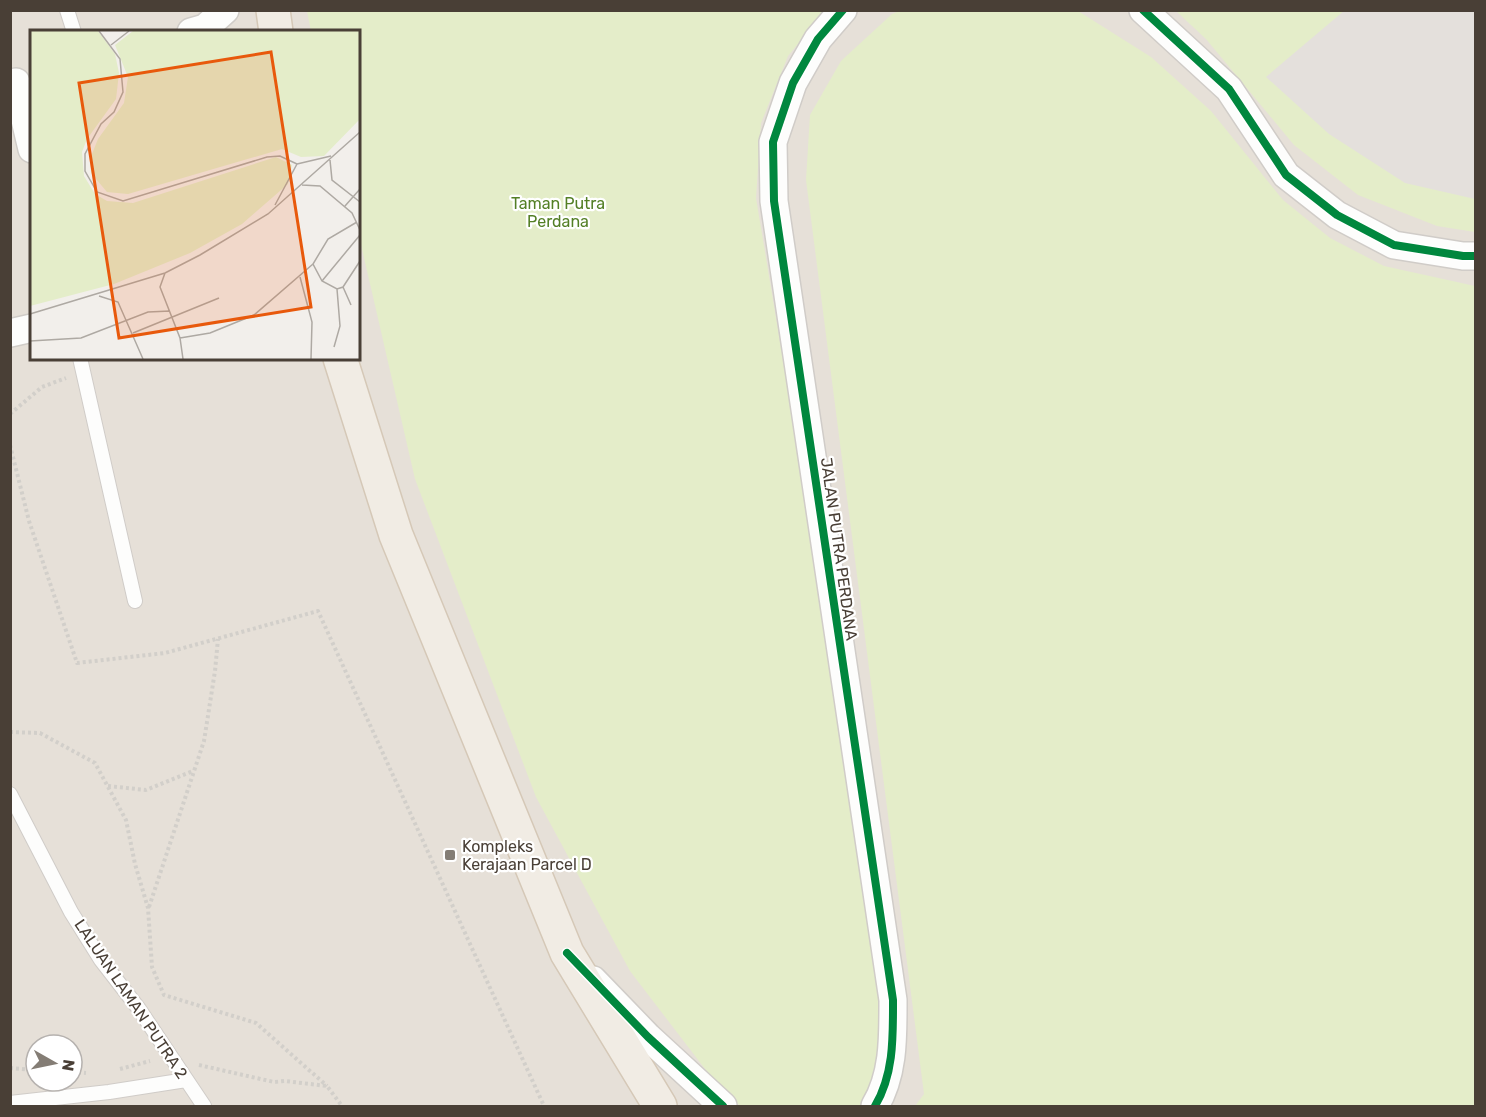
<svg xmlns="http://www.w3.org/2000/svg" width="1486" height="1117" font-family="Rubik,sans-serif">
<rect width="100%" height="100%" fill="#f2efeb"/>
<path fill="#e6e0d8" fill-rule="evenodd" d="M11,11h1464v1095h-1464zM32,32h326v326h-326zM36,1045h36v36h-36z"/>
<path fill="#e4edc9" d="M902,10l176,1 73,46 60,54 72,89 47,38 54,28 91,20v820h-560l9,-12 -118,-914 4,-65 31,-54 51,-47z
M307,11h518l-37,45 -27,67 -5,75 124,744 5,108 -23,56h-121l-16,-11 -95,-124 -94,-174 -121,-318 -56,-243 -1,-204 -47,-1z
M1176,11h299v221l-38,-6 -79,-31 -64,-50 -88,-106z"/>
<path fill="#e4e0dc" d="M1345,10l130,1v188l-70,-16 -76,-49 -63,-57z"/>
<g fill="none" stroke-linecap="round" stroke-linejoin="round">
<defs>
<path id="service" d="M67,10l7,22
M80,358l55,243
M10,794l61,118 30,48 38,49 65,97
M10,1103l99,-11 77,-12"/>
<path id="minor" d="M843,10l-25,29 -25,44 -20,59 1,59 119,799c0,37 1,74 -18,106
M1143,10l86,79 57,86 51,40 57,30 69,11h13
M191,32l14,-4 20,-18
M16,82l16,67
M10,333l22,-5
M593,980l55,57 75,69"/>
<path id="primary" d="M273,10l3,22
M340,358l56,177 171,418 93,153"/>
</defs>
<use href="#service" stroke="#d0ccc8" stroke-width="16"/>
<use href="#minor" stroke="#d0ccc8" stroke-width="30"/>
<use href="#primary" stroke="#d5c8b7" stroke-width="36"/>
<path stroke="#d2cfca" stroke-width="4" stroke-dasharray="3 3" stroke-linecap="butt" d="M10,414l32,-27 24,-9
M10,445l19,76 48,142 88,-10 153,-42 226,495
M10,732l30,1 55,30 31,57 9,44 13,44 4,59 12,28 92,28 71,63
M108,786l38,4 47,-19
M149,907l55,-166 11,-70 3,-32
M199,1065l75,17 11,-1 42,5 15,20
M10,1068l26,2
M120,1069l30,-8
M72,1072l14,1"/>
<use href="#service" stroke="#fdfdfc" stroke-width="14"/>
<use href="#minor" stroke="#fdfdfc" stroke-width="27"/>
<use href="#primary" stroke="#f1ece4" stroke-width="33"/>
<defs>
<path id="cycleway" d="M843,10l-25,29 -25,44 -20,59 1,59 119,799c0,37 1,74 -18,106
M1143,10l86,79 57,86 51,40 57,30 69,11h13
M567,953l81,84 75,69"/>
</defs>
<use href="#cycleway" stroke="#fff" stroke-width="11"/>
<use href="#cycleway" stroke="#00873e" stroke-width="8"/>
</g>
<rect fill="#847d75" stroke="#fff" stroke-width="2" x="444" y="849" width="12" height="12" rx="3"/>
<g text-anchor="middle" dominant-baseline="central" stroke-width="4.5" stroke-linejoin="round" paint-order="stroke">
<g font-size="16" fill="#537f25" stroke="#fff">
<text x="558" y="203">Taman Putra<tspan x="558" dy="18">Perdana</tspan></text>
</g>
<g font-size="16" fill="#493f36" stroke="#fff">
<text transform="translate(839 549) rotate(82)">JALAN PUTRA PERDANA</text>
<text transform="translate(131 999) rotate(56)">LALUAN LAMAN PUTRA 2</text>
</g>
<g font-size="16" fill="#493f36" stroke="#fff" text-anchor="start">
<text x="462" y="846">Kompleks<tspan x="462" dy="18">Kerajaan Parcel D</tspan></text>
</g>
</g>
<g transform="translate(30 30)">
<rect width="330" height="330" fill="#f2efeb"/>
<path d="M0,1h68l17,23 4,19 -3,26 -29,40 -5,13 2,24 11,18 12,7 26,2 143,-46 16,8 -4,19 -46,40 -52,29 -76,31 -84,22zM103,1h227v88l-36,37 -23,1 -19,-8 -154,45 -21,-2 -16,-19 -1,-14 8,-20 26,-36 4,-26 -13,-32z" fill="#e4edc9"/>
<path fill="none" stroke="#aea9a3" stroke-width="1.5" d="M69,1l21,28 3,33 -9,20 -13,12 -16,30v17l12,21 26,9 144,-44 13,-1 17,8M81,15l18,-14M300,130l2,20 28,22M267,134l34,-8M272,155l18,1 32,27 8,17M245,175l22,-41M315,176l15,-17M327,192l-29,17 -15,25 9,17 15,8 6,-2 17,-26M135,243l-5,14 20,51 3,21M270,247l12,45 -1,37M292,251l38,-46M313,257l8,18M69,266l19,6 25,57M0,284l135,-41 35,-18 68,-41 92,-82M103,303l86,-35M150,308l30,-5 44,-18 59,-51M0,311l51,-3 67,-26 22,-1M304,317l6,-21 -3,-37"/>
<path fill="#e8590c" fill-opacity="0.15" stroke="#e8590c" stroke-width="3" d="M241,22l40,255 -192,31 -40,-255z"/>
<rect width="330" height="330" fill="none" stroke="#493f36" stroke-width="3"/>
</g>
<rect width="1486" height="1117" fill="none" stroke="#493f36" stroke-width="24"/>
<g transform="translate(54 1063) rotate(99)"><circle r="28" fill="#ffffff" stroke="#b6b2af" stroke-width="1.5"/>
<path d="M0-4.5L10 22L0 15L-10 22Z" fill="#847d75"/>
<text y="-9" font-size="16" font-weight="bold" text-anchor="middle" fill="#493f36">N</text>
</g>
</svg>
